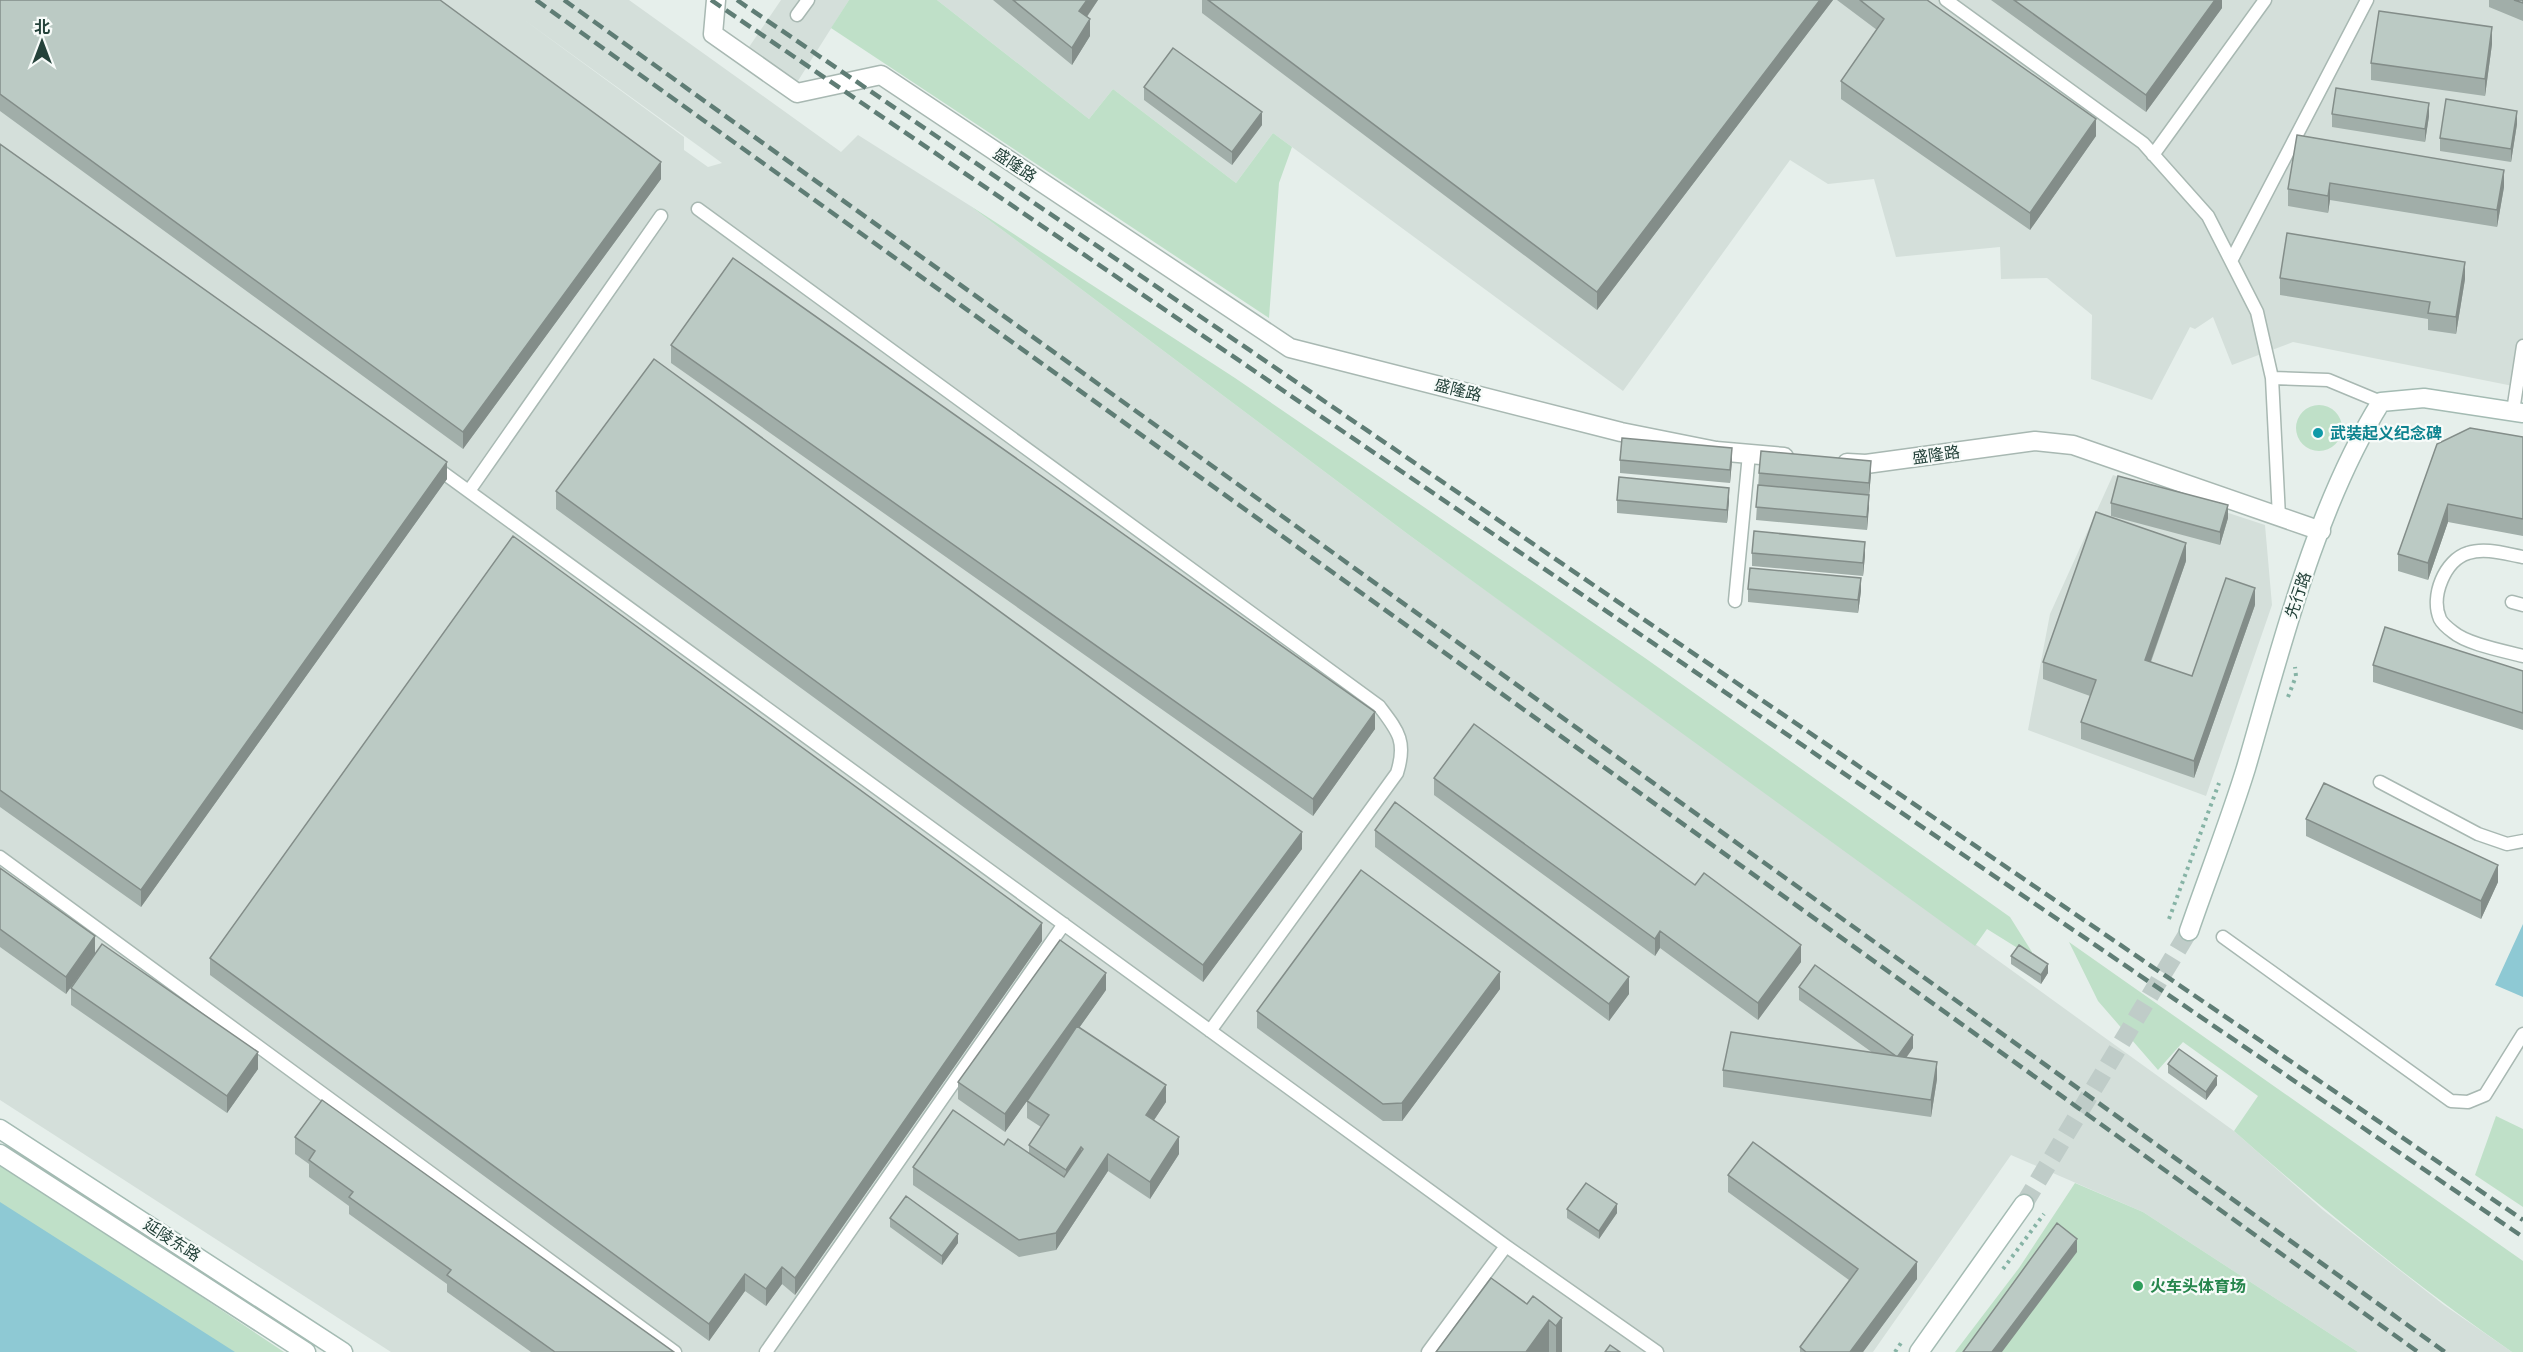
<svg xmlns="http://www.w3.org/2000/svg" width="2523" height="1352" font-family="'Roboto Condensed','Noto Sans SC',sans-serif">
<rect width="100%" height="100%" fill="#e6efeb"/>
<path fill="#d4dfda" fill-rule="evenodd" d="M0,0h629l212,152 17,-17 111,70 440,330 825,596 89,79 121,95 68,47h-154l-215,-140 -132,-57 -138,197h-1482l-391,-252zM523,19l199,144 -14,4 -24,-17v-13z
M781,0h68l-53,84 -49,-34z
M937,0h1586v388l-230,-46 -61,23 -19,-48 -18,12 -5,-2 -38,73 -61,-21 1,-64 -45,-37 -46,1 -1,-32 -104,10 -22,-78 -46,5 -38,-24 -167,231 -350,-258 -37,50 -123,-94 -24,30z
M2113,475l152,50 7,80 -66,191 -178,-66 22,-116z"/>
<path fill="#bfe0c8" d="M849,0h88l152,119 24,-30 123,94 37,-50 19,14 -13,36 -10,135 -438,-290z
M969,205l266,173 410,280 365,259 27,43 -50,-31 -12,17 -566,-411z
M2296 428a23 23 0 1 1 46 0a23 23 0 1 1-46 0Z
M2069,942l454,319v91h-11c-98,-68 -189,-142 -278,-221l24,-35 -75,-54 -25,28 -60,-69z
M2496,1116l27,13v78l-48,-32z
M0,1162l284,190h-82l-202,-128z
M2075,1183l68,29 215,140h-403l64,-84z"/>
<path fill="#8ec9d4" d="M2523,924v73l-28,-12z
M0,1202l235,150h-235z"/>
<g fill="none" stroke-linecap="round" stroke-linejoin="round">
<path stroke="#bfccc8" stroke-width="18" stroke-dasharray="18 9" stroke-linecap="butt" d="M2024,1204l165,-273"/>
<defs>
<path id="lane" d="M1946,0l197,143 65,73 49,96 15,66 7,139
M797,15l11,-15
M2153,155l112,-155
M698,209l681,497c19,25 28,35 18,67l-187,258
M2231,261l136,-261
M2272,378l56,2 53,22
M2513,411l10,-65
M434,466l1072,780 151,106
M469,491l192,-275
M2523,557c-17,-3 -38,-10 -55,-4 -23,7 -38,43 -28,66 2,4 9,10 13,13 14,12 51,19 70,24
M1735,601l14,-147
M2512,602l11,3
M2380,782l98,52 29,10 16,-3
M0,857l675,495
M2223,937l228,164 17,1 17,-7 38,-61
M766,1352l298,-428
M1428,1352l78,-106"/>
<path id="street" d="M716,0l-3,34 84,59 84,-18 409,273 331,84 95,19 68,6
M1847,463l19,1 169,-23 38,4 248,86"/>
<path id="secondary" d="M2189,931c19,-55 40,-108 57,-163 35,-120 69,-260 135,-366l43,-4 99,15
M0,1129l343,223
M0,1154l306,198
M1919,1352l105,-148"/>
</defs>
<use href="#lane" stroke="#a8b8b2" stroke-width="15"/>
<use href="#street" stroke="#a8b8b2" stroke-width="21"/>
<use href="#secondary" stroke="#a4bbb3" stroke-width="21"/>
<path stroke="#86b3a5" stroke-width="4" stroke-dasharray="3 4.5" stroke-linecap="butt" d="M2288,697l8,-21 -1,-9
M2169,919l50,-136
M2003,1269l41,-55
M1895,1352l6,-9"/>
<use href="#lane" stroke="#fff" stroke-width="12"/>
<use href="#street" stroke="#fff" stroke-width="18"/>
<use href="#secondary" stroke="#fff" stroke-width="18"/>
<path stroke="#5f7d75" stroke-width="4.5" stroke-dasharray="12 6" stroke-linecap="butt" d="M536,0l1882,1352
M564,0l1881,1352
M711,0l1812,1237
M737,0l1786,1220"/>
</g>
<path fill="#a1aea9" d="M0,0l661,179 -198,270 -463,-338z
M993,0h105l-11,17 3,19 -18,29z
M1202,0h631l-236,310 -395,-297z
M1837,0h90l169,136 -66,94 -189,-131v-18l36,-51z
M1991,0h231v8l-76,104z
M2489,0h34v21l-34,-14z
M2492,44l-7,52 -114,-16v-17z
M1144,87l118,38 -30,40 -88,-65z
M2332,114l97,2 -4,26 -93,-15z
M2517,124l-6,38 -71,-11v-13z
M2297,135l207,52 -7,40 -167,-27 -2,13 -40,-7v-17z
M0,144l447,335 -306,428 -141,-100z
M2280,278l185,1 -9,55 -28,-4v-11l-148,-24z
M671,345l704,384 -62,87 -642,-453z
M2523,437v99l-75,-14 -20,58 -30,-9v-17l39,-110z
M1620,460l112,1 -2,22 -110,-10z
M1759,473l112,1 -2,22 -2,34 -111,-10z
M556,491l746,358 -99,133 -647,-473z
M1617,500l112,1 -2,22 -110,-10z
M2111,503l117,15 -8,27 -109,-29z
M1752,553l113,2 -2,21 -111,-10z
M2186,561l-35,101 41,14 63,-71 -61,173 -113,-39v-17l9,-26 -47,-17v-17z
M1748,589l113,2 -3,22 -110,-11z
M2373,665l150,6v59l-150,-48z
M1434,778l367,184 -43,58 -98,-72 -5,8 -221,-161z
M2306,819l192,63 -17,37 -175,-83z
M1375,830l254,164 -20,27 -234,-174z
M0,868l95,68 -29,58 -66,-47z
M1042,941l-247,354 -13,-11 -16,22 -21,-15 -36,50 -499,-366v-17z
M2011,956l37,17 -7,11 -30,-20z
M1799,987l114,61 -7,10 31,21 -6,38 -208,-30v-17l150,-17 -74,-53z
M71,988l187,81 -31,44 -156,-108z
M1500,989l-98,132h-19l-126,-93v-17z
M1106,990l-27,38 87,74 -12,18 25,34 -29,45 -42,-28 -52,79 -37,7 -106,-72v-18l91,-22 25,8v-8l12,-18 -14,-9v-17l7,-10 -29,41 -47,-33v-17z
M2168,1064l49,21 -11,15 -38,-27z
M295,1137l379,215h-143l-84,-60v-8l-98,-70v-8l-40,-29v-13l-14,-10z
M1728,1175l189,104 -54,73h-63v-5l49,-67 -121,-88z
M1567,1209l50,4 -18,26 -32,-21z
M890,1218l68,25 -16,22 -52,-38z
M1527,1304l35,14v34h-126z"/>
<path fill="#838d89" d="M1087,0h11l-19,28v-17z
M1820,0h13l-236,310v-18z
M2215,0h7v8l-76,104v-17z
M1090,19v17l-18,29v-17z
M2492,27v17l-7,52v-17z
M2429,103v13l-4,26v-13z
M2517,111v13l-6,38v-13z
M1262,112v13l-30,40v-13z
M2096,119v17l-66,94v-17z
M661,162v17l-198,270v-17z
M2504,170v17l-7,40v-17z
M2330,183v17l-2,13v-17z
M2465,262v17l-9,55v-17z
M1732,448v13l-2,22v-13z
M1871,461v13l-2,22v-13z
M447,462v17l-306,428v-17z
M1729,488v13l-2,22v-13z
M1869,495v13l-2,22v-13z
M2448,504v18l-20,58v-17z
M2228,505v13l-8,27v-13z
M1865,542v13l-2,21v-13z
M2186,543v18l-41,116v-17z
M1861,578v13l-3,22v-13z
M2255,588v17l-61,173v-17z
M1375,712v17l-62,87v-17z
M1302,832v17l-99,133v-17z
M2498,865v17l-17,37v-18z
M1042,923v18l-247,354v-17z
M1660,931v17l-5,8v-17z
M95,936v18l-29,40v-17z
M1801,945v17l-43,58v-17z
M2048,964v9l-7,11v-9z
M1500,972v17l-98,132v-18z
M1106,973v17l-101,142v-18z
M1629,977v17l-20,27v-17z
M1913,1035v13l-16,22v-13z
M258,1052v17l-31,44v-17z
M1937,1062v17l-6,38v-17z
M2217,1076v9l-11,15v-8z
M1166,1085v17l-20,30v-17z
M1179,1137v17l-29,45v-17z
M1081,1147v18l-15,22v-17z
M1108,1154v17l-52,79v-17z
M1617,1204v9l-18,26v-8z
M958,1234v9l-16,22v-9z
M2077,1239v13l-75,100h-10z
M1917,1262v17l-54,73h-13z
M782,1267v17l-16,22v-17z
M745,1274v17l-36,50v-17z
M1562,1318v34h-6v-26z
M1549,1320v32h-23z"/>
<path fill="#bbcac4" stroke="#838d89" stroke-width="1.5" d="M0,0h440l221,162 -198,270 -463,-338z
M1013,0h74l-8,11 11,8 -18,29z
M1208,0h612l-223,292z
M1860,0h67l169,119 -66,94 -189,-132 43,-62z
M2014,0h201l-69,95z
M2514,0h9v3z
M2379,11l113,16 -7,52 -114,-16z
M1173,48l89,64 -30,40 -88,-65z
M2336,88l93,15 -4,26 -93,-15z
M2446,99l71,12 -6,38 -71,-11z
M2297,135l207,35 -7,40 -167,-27 -2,13 -40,-7z
M0,144l447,318 -306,428 -141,-100z
M2287,233l178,29 -9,55 -28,-4 2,-11 -150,-24z
M733,258l642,454 -62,87 -642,-454z
M654,359l648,473 -99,133 -647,-474z
M2470,428l53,9v82l-75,-15 -20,59 -30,-9 39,-110z
M1622,438l110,10 -2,22 -110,-10z
M1761,451l110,10 -2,22 -110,-10z
M2118,476l110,29 -8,27 -109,-29z
M1619,477l110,11 -2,22 -110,-10z
M1758,485l111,10 -2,22 -111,-10z
M2096,512l90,31 -41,117 47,16 34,-98 29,10 -61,173 -113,-39 15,-42 -53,-18z
M1754,531l111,11 -2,21 -111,-10z
M513,536l529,387 -247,355 -13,-11 -16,22 -21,-15 -36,50 -499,-366z
M1750,568l111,10 -3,22 -110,-11z
M2385,627l138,44v42l-150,-48z
M1474,724l221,161 9,-12 97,72 -43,58 -98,-72 -5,8 -221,-161z
M2324,783l174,82 -17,36 -175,-82z
M1395,802l234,175 -20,27 -234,-174z
M0,868l95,68 -29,41 -66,-48z
M1361,870l139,102 -98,131 -19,1 -126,-93z
M1060,940l46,33 -101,141 -47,-32z
M102,944l156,108 -31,44 -156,-108z
M2019,945l29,19 -7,11 -30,-19z
M1815,965l98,70 -15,21h-2l-97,-69z
M1077,1026l89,59 -20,30 33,22 -29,45 -42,-28 -52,79 -37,7 -106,-73 40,-57 51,35 4,-6 56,38 19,-28 -2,-2 -15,23 -37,-25 20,-30 -22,-14z
M1731,1032l206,30 -6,38 -208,-30z
M2179,1049l38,27 -11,16 -38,-28z
M322,1100l352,252h-119l-108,-77 4,-5 -102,-73 4,-5 -44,-32 6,-9 -20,-14z
M1753,1142l164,120 -67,90h-44l-6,-5 58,-78 -130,-94z
M1586,1183l31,21 -18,27 -32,-22z
M906,1196l52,38 -16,22 -52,-38z
M2057,1223l20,16 -85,113h-29z
M1491,1278l36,26 6,-8 29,22 -6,8 -7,-6 -23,32h-90z
M1610,1345l10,7h-15z"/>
<circle fill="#0f9aa8" stroke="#f7fbf9" stroke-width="2" cx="2318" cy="433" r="6"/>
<circle fill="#2e9e5b" stroke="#f7fbf9" stroke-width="2" cx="2138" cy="1286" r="6"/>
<g text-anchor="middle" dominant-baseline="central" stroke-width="4.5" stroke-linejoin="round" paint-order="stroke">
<g font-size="16" fill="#24423a" stroke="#f7fbf9">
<text transform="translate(1015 165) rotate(34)">盛隆路</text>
<text transform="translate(1458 390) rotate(14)">盛隆路</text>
<text transform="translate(1936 455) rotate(-8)">盛隆路</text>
<text transform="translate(2298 595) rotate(-71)">先行路</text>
<text transform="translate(172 1240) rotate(33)">延陵东路</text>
</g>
<g font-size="16" font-weight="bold" fill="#0d838f" stroke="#f7fbf9" text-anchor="start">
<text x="2330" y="433">武装起义纪念碑</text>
</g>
<g font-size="16" font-weight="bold" fill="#27864d" stroke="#f7fbf9" text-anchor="start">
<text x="2150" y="1286">火车头体育场</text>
</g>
</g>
<g transform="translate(42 42)" stroke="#f7fbf9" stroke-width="4.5" paint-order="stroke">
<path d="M0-4.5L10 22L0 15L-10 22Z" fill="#24423a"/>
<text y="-9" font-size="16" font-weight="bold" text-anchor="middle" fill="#24423a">北</text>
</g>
</svg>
